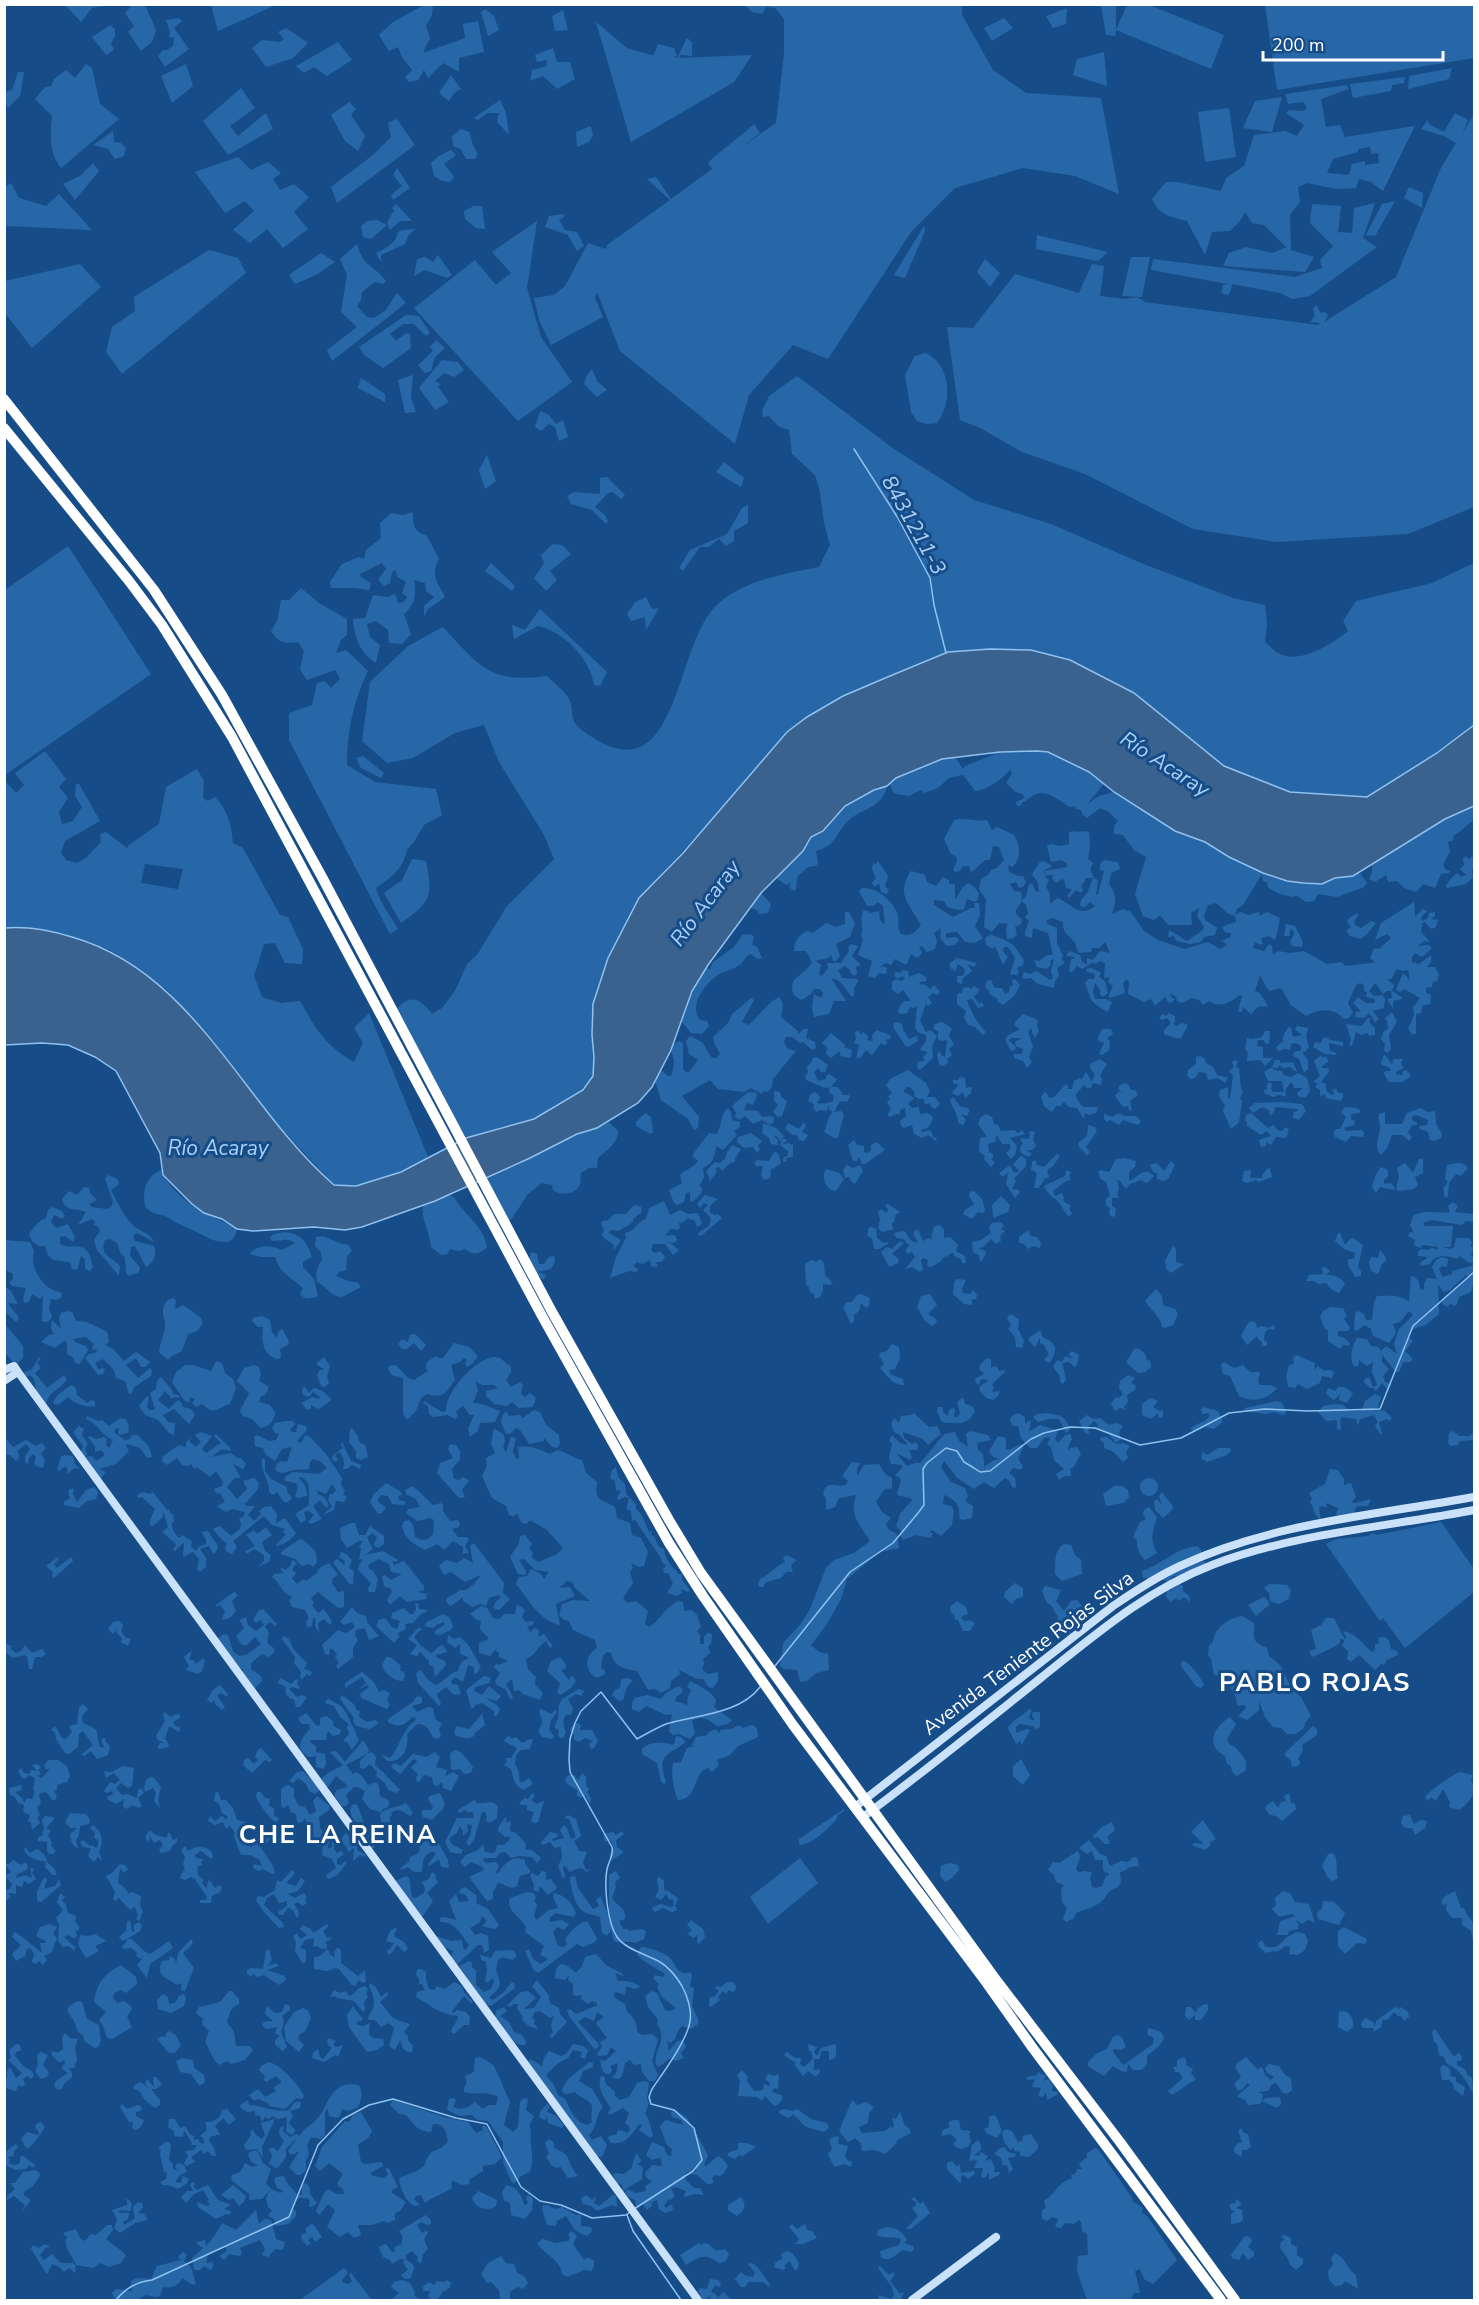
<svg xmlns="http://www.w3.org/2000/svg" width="1479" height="2305" font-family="'Nunito Sans',sans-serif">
<rect width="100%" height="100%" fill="#164d89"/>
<path fill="#2867a7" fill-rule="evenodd" d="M426,4l7,1 -1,10 -6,11 4,12 -7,15 42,-15 -2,-14 15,-3 6,31 -25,6v14l-16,-9 -15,15 -4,-8 -6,10 -9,2 -4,-5 7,-7 -10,-13 -4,-10 -9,4 -10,-16 14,-13z
M65,5l1,-1 42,1 -16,3 -11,14z
M132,5h13l11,25 -4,12 -11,9 -13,-19 6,-6 -9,-13z
M211,5v-1l65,1 -58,26z
M745,5h217v10l31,55 33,23 75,5 18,96 -44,-18 -52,-8 -68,20 -44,44 -83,127 -35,-14 -44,50 -14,49 -115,-93 -23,-59 -2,6 8,19 -52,28 -12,-25 -5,-22 20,-3 11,-9 23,-43 18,6 1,-4 63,-45 -23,-21 9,-2 15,22 41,-30 -4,-6c15,-15 31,-25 46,-39l6,9 -21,16 37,-26 8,-69v-35l-9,-11 -9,-1 -4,7 -10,-2z
M1101,5h15v25l11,-25h22l75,30 -13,34 -95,-39 -1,6 -9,-1z
M1265,5h209v53l-197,32z
M1067,8l-1,16 -13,4 -7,-12z
M485,9l9,7 5,14 -11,6 -7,-24z
M563,10l5,20 -13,1 -3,-15z
M179,18l3,3 -8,7 15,21 -24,18 -7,-11 5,-6h4l6,-4 1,-8 -5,-1 1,-5 -4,-12z
M1004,18l9,10 -21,13 -8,-13z
M596,22l31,26 24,7h3l4,-11 16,4 3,8 -4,1 4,1 10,-20 5,4v14l-12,-1 -1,3 73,-3 -18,27 -103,60z
M110,25l5,4v7l-4,7 3,7 -8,5 -14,-18z
M286,28l22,15 -15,15 -27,9 -14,-19 10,-8 18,2 4,-3 -6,-7z
M338,42l14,18 -25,16 -13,-9 -10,6 -8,-7z
M553,48l4,14h13l5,17 -18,10 -14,-13 -13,5 2,-11 15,-4 -1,-6 -9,2 -2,-7z
M1104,52l3,34 -34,-11 4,-16z
M86,64l6,4 8,36 19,15 -58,49c-12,-15 -11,-34 -9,-52l-17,-17 10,-12 6,-1 3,-7 12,-9 9,8z
M186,64l7,22 -21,17 -11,-27z
M1452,68l-3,11 -41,10 1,-13z
M18,72h6l-4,24 -12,12 -3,-7v-9l7,-2z
M451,75l10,14 -6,3 -6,9 -10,-8z
M1405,77l-1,6 -12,2 -1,6 -38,7 -3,-14z
M1347,85l2,4 -28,10 5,28 14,-2 5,12 70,-11 -32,65 -12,-9 -12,-3 -3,9 -20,1 -29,-6 -9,4 2,15 -10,13 1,35 23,7 -9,15 -82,-6 6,-13 17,-6 27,6 11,-5h3l-23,-23 -12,-2 -7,-11 -5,9 -10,10 -18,1 -7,23 -18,-34c-17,-4 -28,-6 -35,-22l14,-17h12l43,9 5,-13 18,-12 10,-31 31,-4 12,5 7,-11 -18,-12 3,-3 15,1 3,-3 -4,-6 -15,2 -3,-10zM1370,147l1,7 7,-1 1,10 -14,2v-4l-13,3 -3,11 -22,-2 6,-14 25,-7v-3z
M241,88l14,20 -25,18 8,10 28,-23 7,16 -45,26 -25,-34z
M1282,97l-10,35 -29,-4 12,-27z
M500,100l6,13 3,22 -12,-13 2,-9h-12l-9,7 -4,-2z
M349,102l7,7 -5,6 14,21 -7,15 -13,-10 -14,-26z
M1229,108l7,49 -31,5 -7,-50z
M1455,113l13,7 -6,14 12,-20v393l-66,27 -131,8 -84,-13 -108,-55 -63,-22 -40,-23 -22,-9 -13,-93 26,1 42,-54 64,19 13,-29 12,2 -4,30 25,3 12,-2 8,5 173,23 2,-2 -10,-1 5,-6 -2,-7 3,-4 5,8 4,-1 3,3 -4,7 72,-45 45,-109 15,-25 -12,-7 -23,-7 7,-9 1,4 15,8z
M397,119l18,26 -78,58 -6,-16 42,-32 18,-18 -3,-14z
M591,126l2,10 -4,6 -12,5 -1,-15z
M461,129l8,3 4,13 5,9 -3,5h-9l-5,-10 -8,-3 -1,-10z
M113,131l1,11 7,1 5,5 -2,8 -9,3 -7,-10 -15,-4z
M451,150l5,5 -12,9 10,13 -4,5 -8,-1 -8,-5 -3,-13 8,-7z
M238,157l13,13 17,-8 13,11 -8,6 7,11 14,-6 15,13 -15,15 14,17 -25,19 -16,-19 -17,14 -17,-13 21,-19 -9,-10 -20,12 -30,-41z
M93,163l6,8 -24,29 -12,-16 17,-8z
M397,168l13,20 -17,12 -2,-5 11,-9 -9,-11z
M11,183l8,15 27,8 13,-12 33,36 -87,-4v-39z
M1409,187l14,6 -1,15 -18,-10z
M1395,201l-20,35 -9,-1 16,-31z
M1375,203l-12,35 14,9 -67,49 -18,3 -12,-6 -48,-9 -1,6 -3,5 -7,-2 2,-8 5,-1 -77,-14 2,-11 142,18 27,-9 -2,-8 13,-14 -23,-23 2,-19 29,2 -3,26 14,1 2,-25z
M396,204l16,17h-12l-10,9 -3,-7 7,-13 -2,-2z
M474,206h8l3,23 -9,-1 -11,-9 -1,-8z
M562,214l3,2 -6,4 6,10 12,2 7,14 -7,5 -9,-16 -23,-8 4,-11z
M377,220l10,5 -16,14 -8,-2 -2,-11 6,-5z
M537,221l-10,67 14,49 31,45 -54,39 -104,-113 61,-48 21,25 15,-12 -19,-21z
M924,226l1,5 -20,47 -11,-3z
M415,229l-7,7 -3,8 -24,11v7l-5,-9c10,-5 20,-9 22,-21l4,-2z
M1037,235l71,17 -10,9 -62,-12z
M357,244c7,25 15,19 29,37l-3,3 -8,-2 -13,10 -1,8 -4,6 10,11 7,1 12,-8 11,-17 9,10 -74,58 -5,-11 30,-23 -16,-15 6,-37 -7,-16z
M209,250l29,8 8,15 -124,101 -16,-22 6,-25 23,-16 -1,-14z
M321,253l14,9 -19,13 -21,9 -6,-9z
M438,255l14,20 -5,3 -22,-8 -11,6 3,-17 8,-2 8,5z
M1131,257h19l-8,40 -20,-1z
M985,259l15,14 -10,14 -13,-15z
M80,264l21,23 -69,61 -27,-35v-32z
M406,315l13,1 11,17 -4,3 -12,-12h-11l-13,10 6,7 10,-8 4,1 1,14 -28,20 -19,-13 -5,-8z
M436,340l9,8 -10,9 -4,14 -6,2 -7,-8 15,-14 -3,-4z
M926,353c25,12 27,49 11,70l-10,1 -10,-3 -6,-9 -6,-37 10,-19z
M442,360l16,2 6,8 -10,7 -10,-4 -9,8 6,3 -3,3 11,15 -14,8 -16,-22z
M592,369l5,12 10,9 -10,7 -13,-13 2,-7z
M413,375l-2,23 5,14 -11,1 -7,-33z
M797,376l97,73 80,51 77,24 90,39 92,35 32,7 2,18 -2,19c5,4 10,10 15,12 21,10 52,-10 68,-23l-5,-10 13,-20 76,-18 42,-20v162l-37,28 -70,44 -77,-5 -66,-26 -90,-73 -64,-33 -39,-10 -41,-1 -42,3 -58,24 -47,20 -36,21 -168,181 -31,60 -15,45 -1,32 2,22 -1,19 -10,14 -49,29 -68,19 -71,-127c14,-18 25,-13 37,3l10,-6 13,-17 12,-27 10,-9 30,-49 47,-47 -10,-24 -45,-73 -15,-37 -29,8 -42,25 -26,5 -25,-22 8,-59 38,-36 35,-19c36,39 47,57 104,49 7,7 18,15 22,23 6,12 -2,20 14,32 95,71 90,-79 131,-123 26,-28 71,-34 105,-41l11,-22 -6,-22 -4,-31 -5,-17 -23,-21 -3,-24 -11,-4 -9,-10 -6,1 -1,-6 7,-15z
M361,378l24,16v8l-27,-14z
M540,411l8,3 8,10 7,-4 5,17 -9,4 -4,-14 -6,-3 -8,7 -6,-4z
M487,455l9,26 -11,8 -6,-19z
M724,462l20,16 -3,9 -25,-15z
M607,477l18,18 -4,4 -8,-7 -5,1 -13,14 10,8 3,6 -2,3 -14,-14 -21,-6 -4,-8 7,-4 26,2v-16z
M748,505v18l-14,8v10l-8,5 -7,-7 -10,8h-9l-17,24 -4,-3 11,-18 37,-16 15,-26z
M413,512c0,13 0,19 14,24l12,23c-9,17 -2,22 6,38l-17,12 -4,7v-10l10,-9 -8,-6 -1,-8 -11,-3c2,16 2,23 -10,34l7,20 -9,10 -13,-1 -1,-13 -12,-9 -9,3 3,13 10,8 -4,18c-16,-9 -22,-27 -23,-44l12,-1 8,-23 14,2 8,-3 3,9 6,-1 3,-5 -5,-4 4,-11 -9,-5 -1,-7 -4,2 -2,11 -6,3 -6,-6 8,-11 -4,-6 -22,11 1,3 10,6 -2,7 -14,-2h-24l-1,-6 12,-18 17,-7 5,2 2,-9 15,-12 -1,-15 11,-10 12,2z
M553,544l9,1 9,9 -21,17 7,9 -11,11 -12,-13 10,-15 -3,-8z
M68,546l83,128 -146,101v-185z
M491,563l24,23 -3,5 -27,-20z
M301,588l18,15 28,16v16l-6,5 -5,13 10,-3 22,21c-15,31 -21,60 -21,94l28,17 61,7 6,26 -18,10 -10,17 -7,7c-3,19 -15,28 -31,39 3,14 15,28 22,41l-8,5 -101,-194v-27l23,-8 5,-22 8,-2 6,7 9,-9 -5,-9 -28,10 -7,-10 4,-19 -6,-9c-14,2 -19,1 -27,-11l6,-10 4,-21h8z
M646,597l6,12 7,-1 -13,22 -1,-13 -14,4 -4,-7 8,-12z
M540,609l67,63 -7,14 -6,-1c-4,-27 -30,-53 -56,-59l-24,13 -2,-14 13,5z
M45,751l21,28 -7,8 9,11 -9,14 3,12 11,-3 9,-14 -7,-11 1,-12h3l21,37 -35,20 -4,12 5,7 11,3 9,-5 15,-16 -1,-8 6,-2 21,16 2,-3 30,-21 7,-37 31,-18 7,12 -1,17 5,3 7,-4c13,13 16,27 18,46l10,5 37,67 8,2 15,32 -1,15 -17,-1 -10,-20 -11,1 -10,32 8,21 19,6 19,-2c17,30 24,43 54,61l9,-19 -9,-15 15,-15 59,144c-26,14 -64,34 -94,28l-69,-74 -62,-82 -36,-39 -55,-39 -26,-10 -60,-14 -21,1v-147l11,12 8,-8 -9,-12zM145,864l38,5 -5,20 -37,-6z
M1037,751c21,2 50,20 67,33l-17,20 12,-8 15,-4 61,39 30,11 24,15 34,16 24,8 38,2c10,-8 23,-4 35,-10l7,10 -3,4 -27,10 -19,-3 -4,7 -8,1 -10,-7 -3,2c-8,-1 -20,-5 -26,-11l1,-3 -5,-2 -1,-7 -19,31 -6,4 -2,6 6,-3 7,3 11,-3 1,4 7,-4 13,6 -4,20 -2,2 -5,-4 -8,2 2,6 -2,1 -6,-3 -2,6 11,3 5,-7 3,2 1,9 5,-4 12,2 14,-2 23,13 15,-2 3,4 26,-3 4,-1 -5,-4 4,-10 5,1 12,-11 -4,-4 -12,6 6,-17 33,-21 1,15 8,-8 4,2 -6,6 1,4 6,-3 1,-5 6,-1v4l-4,3 7,1 -2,7 -5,2 -6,-7 -3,1 -1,9 9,10 -6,-1 -6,5 11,-1 3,3 -10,9 -7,-4 -3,4v5l7,2 12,-9v7l-4,5h8l4,8 -2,6 -4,1 -1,5 -6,1v5l5,2 -1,9 -7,1 -2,8 -5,1v20h-4l-4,-5 6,-14 -1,-8 7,-9 -16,-9 -4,3 -4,-2 7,-17 7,7 -2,-10 -5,1 -6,-2 -6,10h-4l7,6 -2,6 10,6v2l-9,2v8l-6,-10 5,-1 -1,-7h-4l-4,3 -8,-11 -6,8 5,5 8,-1 3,3 -1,10 -11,3 6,8 -4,3 -6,-9 -5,5 -9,-1 1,-5 5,-1 -8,-8 5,-6 8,6h8l1,-2v-2l-9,-2 1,-5 -3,-1v-6l-4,-2 -4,2 -8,18 5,10 -4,5 -5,1c-11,-12 -25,-10 -38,-3l-15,-11 -10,-17 -11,3 -4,-4 -6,-12 -5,16 5,2 8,13 -10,1 -7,7 -8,-7 -1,5h-4l4,-16 -2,-1c-9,7 -21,14 -31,6l-6,4 -4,-5 -7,-2 -10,5 -5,-2 -1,-4 -6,-4 1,4 4,2 -3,3 -3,1 -4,-6 -10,9 -4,-7 -7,3 -16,-8 1,-11 -2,-4 -4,4 2,10 -15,5 -1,-3 4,-9 -5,-4 2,-5 -6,1 1,-15 -5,-2 -5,3 -2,-2 -11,7 -5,-3 -6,7 -2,-3 2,-10 5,-3 -10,-1 3,-5 11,4 2,7 5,3v-7l6,2 7,-9 10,2 -5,-11 -6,6h-7l-1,4 -12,1c-2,-3 -3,-7 -4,-10 -5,-8 -13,-9 -12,-21l-11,-4 -6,3 2,3 9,4v15l6,13 -2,2 4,5 -8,5 2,8 -4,5 -1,7 -16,-4 -7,-6 -7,1 -2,-2 2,-5 6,2 6,-3 14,9 3,-2 -2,-7 3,-12 -3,1 -1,6 -4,3 -9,-2 -3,-7 5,1 8,-6h6l-5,-22 -15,-5 -1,10 -7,-2v-4l4,-11 -4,-4 3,-4 -2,-8 -4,-4 -6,9v4l6,6 -1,4 -6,3 2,7 -3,4 -7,1 -1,-11 2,-4 -9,-1 -7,9 -8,-5 2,-27 -7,-11 2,-10 8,-5 2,-4 6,-2 7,-8 -5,-13 -6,-1 -3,14h-5l-14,13 -2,-7h-6l-3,5 -5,1 -2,-2 4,-9 -1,-5 -5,-2 -7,-15 10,-19c11,-3 22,2 33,0l5,10 5,-3 17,8c6,10 8,24 -2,32l-4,-2 1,7 10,4h4l3,6 -3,5 -4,1 -3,-6 -6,2 4,7 7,1 1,8 4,-4 3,-12 3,-1 4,9 3,-1 -1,-8 -6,-9 8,-12 4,-1 8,5 -8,5 1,5v-5l22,-4v-3l-5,-4 -11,2 -4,-16 3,-2 10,2 9,-2v-11l4,-2c5,2 10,-1 16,1l1,13 -2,14 5,4 -3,6 4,9 4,2 -2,15 2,-1 6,-23 -4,-1v-6l4,-4 14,2 2,7 -9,4 -2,11c8,11 7,18 3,30l11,-5 8,3 13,19 14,9 26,9 24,-7 12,7 7,-4 -5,-4 8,-4 1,-4 -6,-1 -3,-4 4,-3 10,-3 -1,-6 -8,-3 -11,-10 -8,2 -4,11 1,4 12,8 -2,7 -11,2 -3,5 -11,2 -14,-3 -2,-5 -6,1 1,-7 18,11 15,-10 2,-4 -7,-11 2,-8 -8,5 1,12h-24l-8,-10 -6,5 -11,-4 -8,-22 11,-37 -12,-7 -11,-15 -9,-1v-8l4,-5 -9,-9 -9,-4 -13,10 -4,-3 -2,-5 -5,-1 -1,-3 -5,1c-9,-5 -23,-18 -34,-13 -5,2 -8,6 -13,8l-3,4h-3l-1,-4 7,-3 1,-4 -8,-3 -10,-9 6,-9 -2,-4c-8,9 -22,20 -35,21l-12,-16 -14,3 -11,10 -14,5 -3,-3 -12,6 -13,-2 -3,-2 -3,-8 6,-6 46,-19 13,-2 8,12 2,-3 35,-14zM1047,875h7l-2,3 4,5 6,-4 2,1 2,8 6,1 -5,7 2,2 7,-8 5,3 2,-3 -2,-4 4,-5v-3h8l-6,15 -6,7 -1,6 5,1 5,-5 5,4c-15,13 -24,-3 -38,-8l-7,6v-9l-4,-9 3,-6 -4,-3z
M363,756l21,17 -3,5 -20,-10 -5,-10z
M887,786c-5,24 -28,22 -41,37 -12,13 -9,22 -30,28l2,12 -2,3 -8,1 -11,10 -1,12 -2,2 -5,-4 1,-4 -4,2 -10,-7 30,-31 5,-10 12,-6 22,-25 29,-16z
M1473,806l1,14c-7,4 -11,11 -20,15l-1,5 -5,2 2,9 -7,14 3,5 5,1 -2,2 -8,1 -6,14 -12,-4 -7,8 -12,-4 -7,-7 -9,1 -2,-7 -11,7 -6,-3 3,-7v-8l73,-45z
M1466,856l3,3 3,-2 2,2v8l-2,4 1,6 -7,7 -19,4 -1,-2c2,-5 7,-9 11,-13l4,4 7,-3h-3l-5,-5 4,-4 -1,-6z
M412,859l14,2c7,36 5,41 -25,62l-17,-30 18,-13z
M878,861l10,15 -3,10 4,4 -2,4 -6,-2 -2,-9 -4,4 -3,-4 4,-5 -4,-9 1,-6 3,1z
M911,871l14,4 2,7 9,4 7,-9 6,3v4h6v16l8,-13 5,-4 5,3 6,7 -1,6 -3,3 -8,-3 -3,10 -5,1 -12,-3 -3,-6 -10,-1v5l19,12 18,-9h4l-1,-5h5l1,12 -5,11 8,12 -8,5 -10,-1 -8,-10 -11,1v5l10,-1 3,3 -4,5 -8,1 -7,-8 1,-10 -7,5 3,8 -2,8 -8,3 -4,-5 -4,-1 3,7 -5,5 -6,-4 -5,11 -11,-6 -4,6 -5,-2 -5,3v2l2,-2 4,2 -1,6 -7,-1 -4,5 -7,-2 4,-15 -14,-6 5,-15 -2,-4c3,-9 -2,-17 2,-25l3,-1 4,3 9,-2 1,9 5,5 -2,-19 -5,-4 -5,4h-6l-8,-15 3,-3c15,-1 33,14 36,28 1,7 -1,12 3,18 11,3 14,-2 20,-9 -11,-21 -26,-29 -10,-54z
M761,893l10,11 -3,9 -9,1 -2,-4 -6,-2z
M845,912h4l6,11 -5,14 -14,7 4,12 -4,5h-3l-2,-6 -3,3 -13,3 6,4 -2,9 3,2 6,-8 -1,-5h14l8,-12 -1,-3 3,-4 7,2 -6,10 9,9 -5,2 1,7 -4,2 -4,-7 -4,-3 -7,4 4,8 15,1 1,2 -4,7v7l-2,2c-7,-7 -10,-18 -21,-19l15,23h-12l-5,13 -15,3 -2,-9 2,-14 7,4 2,-5 -4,-4h-5l-3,5 -9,6c-10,-4 -12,-11 -8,-20l14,-12 4,-6 -6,-11h-12c0,-10 4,-14 12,-20l7,2 13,-10 10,4 9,-3z
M1357,913l1,3 -4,5 1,4 6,3 10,-7 5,2 -9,11 -6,5 -11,-3 -4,-5 5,-4 -4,-5 1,-3z
M1286,924l9,2 8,16 -1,5 -10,-1 -2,-4 4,-8 -1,-4h-3v6h-6z
M751,934l3,3 -2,8 5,2 5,11 -4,1 -8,-5c-5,3 -6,7 -9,10 -7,6 -19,7 -26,13 -12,9 -26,30 -15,43l7,1 2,5 -7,8 -11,-1 -10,-12 11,-30 14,-23 4,1 3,-7 21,-15 8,-12z
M991,934c6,4 14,5 18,8 8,5 10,12 15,18l-1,5 -6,3 2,4 -2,3 -7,-1 5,-16 -7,-11h-4l-1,4 5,6 -5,8 -8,-19 -2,3 -7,-4 -1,-7z
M957,958l20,5 -3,4 -7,-3 5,7 -10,8 1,2 -2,3 -4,-2v-6h6l2,-4 -1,-4 -6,-4 -2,6 -3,2 1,-3h-3l-2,-5z
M1091,968l10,5 -2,4 6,4 3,12 -5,4 -3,-2v-5l-5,-7 -2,9 2,7h11l6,3 -4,10c-18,-10 -16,-10 -23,-29l3,-4h6l1,-5 -8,-2 -1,-3z
M903,970l5,1 1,6 10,-4 6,3 2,5 -7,1 -1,2 7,1 4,5 4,-5 6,7 -2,3 -5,-2 -5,4 4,6 -4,3 -2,-3 -6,18 6,11 4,-2 7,6 -5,10 1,12 -13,12 -3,-3 1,-5 7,-1 -2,-4 5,-5 -8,-2c3,-6 7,-7 6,-15l-7,-2 -4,-6 2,-21 -3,2 -4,-1 -3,6 -7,1 -2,-2 2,-7 5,-4h6l-8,-11 -5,4 -6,-4v-8l4,-3 6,2 3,-3 -3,-2 -2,2h-4l-2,-4 2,-2 5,1z
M1015,979l5,6 -5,10 -12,10 -5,-3 -1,-4 -7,-3 -1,-4 -4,-4 2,-6 4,-1 4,8h7l3,6 4,-2 1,-6h3l-1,-6z
M974,986l6,4 -6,7 5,7 3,-2 2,4 -6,2 -6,-9 -5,1c3,10 11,25 19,32l-3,3 -8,-8 -7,-2 -4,-8 2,-6 -9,-7v-9l2,-2h3l1,-5 5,-1 3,2z
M779,997l4,6 -2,14 17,14v4l5,-6h5l-2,9 9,4 1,6 -4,2 -9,-8 -3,1 -8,-6h-6l-2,5 4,7 8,2 -23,28 -1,8 -5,5 -4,-1 -1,3 -11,-6 -7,4 -26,-3 -8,-9 -28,16 17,21 -1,11 -4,2 -6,-11 -27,-19 -6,-19 6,-11 7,6 4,-1 2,-14 -3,-11 3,-6 5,-3 4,2v26l5,4 10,-13 -9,-6 -3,-13 4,-5 12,6 10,16h4l4,-4 -5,-9 -2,-8 15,-14 4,-9 19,-16 3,2 -12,22 7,3 22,-23z
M1392,1012l5,10 -8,13 2,14 -3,4 -4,-2 1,-7 -4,-5 3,-8 4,-2 -1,-8 -2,-3z
M1169,1013l6,3v6l-2,1 3,3 7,-3 5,2 -7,13h-6l-11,-4v-4l7,-7 -4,-5 -5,2 -3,-3 4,-3 3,2z
M1023,1014l15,6 -1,6 2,5 -4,7 -3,-5v-5l-4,3 5,16 -4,10 3,5 -5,6 -4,-7 -9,-3v-4h8l1,-5 -7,-3 -1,-4 7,-4h-10l-4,2 8,7 -1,3 -4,1 -6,-11 2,-4 13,-7 -5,-3v-4z
M1368,1018h2v5l5,5v7l-5,1 -3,-3 -6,2 -5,-3 -4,14 -3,-1 2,-5 -5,-16 16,2z
M898,1022l4,2 1,6 6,9 8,-3 1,5 -10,6 -3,-2 -12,-18 1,-4z
M942,1022l10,6 -3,8 5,8 -5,5 3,6 -5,4 1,4 -5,3 -4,-1 -2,-11 3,-3 1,4 4,2 2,-17 -7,1 -2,-2v-8l-5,-2 2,-5z
M1297,1026l11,2 -2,9 3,10 -4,5 -3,-1 6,10v8l-4,4 -5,-14 -5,-2 -1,-3 3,-3h5v-5l-5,-3 -5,1 -1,6 -5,-1 -6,2 -3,-3 3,-4 5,-3 -2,-2 6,-12 3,1 2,9 9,-2 -7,-6z
M1102,1029h9l2,5 -6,4 3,3 -1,9 -7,5 -3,-1 5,-11 -7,-3z
M877,1030l13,5 1,4h-4l-2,2 3,1 -3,3 -4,-2 -9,12 -6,-5 -6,8h-4l3,-13 -5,-2 2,-4 -1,-7 3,-1 3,3 2,-2 5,4 -1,4 6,1 -1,-6z
M1265,1031h5l-1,13 -4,-1 -1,-3h-6l-1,6 6,1v11h10l-8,8 -5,-6 -13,1 1,-8 -3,-4 2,-11 6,1 9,-2z
M831,1033l14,12 -1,2 8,3 -1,8 -8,-1 -3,-2v-4l-9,7 -5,-4 1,-7 -5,-4z
M1326,1037l4,3 13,2v4l-14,-3 1,8 7,2 -2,2 -10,-1 -12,-7 2,-5 6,1 2,-5z
M1384,1054l8,10 2,-5h9l-2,5 3,4 -8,4v2l6,1 1,-4 4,-1 4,6 -8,6h-14l-5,-8 1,-3h5l1,-2 -10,-5z
M1321,1055l2,3 2,-2 4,5 -7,5v2h6l1,4 -8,10 5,2v6l5,5 4,-1 -3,-3 4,-3 2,5h5v5l-3,3 -14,-3 -1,-4 -5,2v-6l-5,-3 3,-4 -5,-1 7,-6 -6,-15z
M1200,1056l4,2 2,5 7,4 4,8 11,3 -3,5 -7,-5 -10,2 -2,-7 -7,-1 -4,6 -4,1 -4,-3 1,-6 8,-6v-7z
M817,1057l11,8 -3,7h-4l-3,-4 -4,4 4,9 8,-2v-3l3,-2 8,5 -6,8h7l5,8h6l1,2 -3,5 -7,-1 -6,11 7,-1 3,3 -6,24h-4l-10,-6c4,-7 3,-16 9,-20l-4,-3v-5l-2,7 -6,-1 -5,2 -3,-4 1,-4 -6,-3 2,-6 4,-3 4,2 2,4 -3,5c6,1 10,1 16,-2l1,-5 -5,-4 1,-5 -5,1 -19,-8 -1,-4 3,-4 -1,-6 4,-3 2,-5z
M1100,1059l7,5 -7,11 2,4 -1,6 -8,-2 -2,5h-4l-3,-3c-10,12 -11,9 -1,22h15l-2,6 -7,2 -5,-2 1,4 -2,1 -6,-10 -8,-1 -5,-5 -4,4h-4l-4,6 -8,-6 -3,-9 3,-5 3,1 2,5 5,-1 12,-13 2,2 -1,3h5l2,-8 6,-3 2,1 4,-7 6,10 3,-8 -4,-4 -1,-6z
M1234,1060l4,1 -2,6 3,1 2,21 2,3 -3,6 2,3 -3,21 -8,7 -8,-18 2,-5 -6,-10 1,-6 8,-3v12l2,-2 3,-21 -4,-5 5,-4 -2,-5z
M1275,1060h5v3l13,-1 4,10 -7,-5 -7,1 -3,-3 -3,3 -5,-1 2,3 8,1 2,4 7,2 7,-4 9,5 3,12 -4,7h-7l-2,-4 6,-5h-9l-1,-4 -3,-1 -5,8 1,5 -8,-1 -5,2 -9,-4v-3l3,-1v-5l3,-2 2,2 -1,5 2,3h11l-2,-11h-14l-4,-9 8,-5z
M908,1070l18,13 4,8 -3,6h8l5,7 -5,5 -5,-3 1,-3 -5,1 -2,-1v-4h-5l-5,-3 1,-3 -5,-6h-3l-4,4 11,7 -6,6 4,4 7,-1 1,7 7,-1 5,3 1,3 -5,9 -7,2 1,2 9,-2 2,7 4,1 -1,3 -8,-6 -6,3 -8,-4 -2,-9 -8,3 -3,-2 -1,-5 6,-5 -1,-8 -5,2v5l-3,-1 -8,3 -1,-3 3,-5 -4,-7 3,-3 -2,-3 4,-3 -6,-8 4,-6z
M960,1077l5,1 1,10 6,-1 -1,6 -6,5 -2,-6 -5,4 -7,-3 8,-8 -6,-2v-3h5z
M1124,1083l4,1 3,6h4l3,5 -8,6 2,10 -3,-1 -1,-4 -5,1 -8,-11 3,-4h6l-5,-1v-5z
M774,1091l6,1 1,5 6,4 -5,15 -4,1 -5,-5 5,-7 -4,-4z
M748,1092l8,1 1,3 -4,9 -6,-2 -3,7 14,1 4,6 9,-1 3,2 -1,5 -3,2 -8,-5 -9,4 -8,-8 -6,4 -4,-3 1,-4 -4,-7z
M953,1097l8,10h5l4,3 -3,6 -6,-2 5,6 -3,5 -5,-2c1,-9 -6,-14 -8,-23z
M1281,1102l21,2 4,7 -7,9 -6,-2v-5l5,-3 -1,-1 -22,-2 -1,5 -4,4 -1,-6 -7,-3 -9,6 -4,-5 6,-5z
M1345,1107l12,1 3,2v3l-9,1v5l4,2 -1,4 -10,3 2,3 16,-1 2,3 -1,4 -12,-1 -5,6 -11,-5 -2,-4 3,-4h4l6,-12 -5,-5z
M728,1108l3,4 1,8 8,2v5l-6,4 3,4 -14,15 -7,-4c-1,10 -3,18 -13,22l1,10 -5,8 3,2v4l-9,10 -3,-1v-9l-4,1 -2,9 -7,3 -3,-2 -5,-13 13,-7 -2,-8c5,-6 14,-7 18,-14l-5,-4v-3l16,-21 8,1c5,-9 3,-20 11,-26z
M1421,1108l6,4 8,-1 1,13 6,10 -1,4 -7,3 -4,-1 -2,-8 -8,-3 -1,-3 8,-1 1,-5 -11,-5 -5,1v4l5,3v2h-5l-4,8 4,4 -3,4 -7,-6h-10l-5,13 -6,7c-9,-10 0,-19 -1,-30 -1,-4 -2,-7 -1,-11l6,-2v12h17l5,-11z
M645,1113l6,4 2,15 -2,2 -15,-8v-4z
M1118,1113l6,3h12l5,5 -3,4 -15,-5 -4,5 -9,-5 -3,2 -3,-3v-5l8,3z
M1251,1113l17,15 6,-3 3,5 5,1 4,-4 3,3 -3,8 -10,-1 -5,8 -5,-3v4l-5,1 -2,-7 12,-4 -4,-5 -6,4 -14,-9v-4l-2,-1 1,-6z
M986,1114l6,3 2,7 4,1 3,6 13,-1 4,3 4,-3 3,4 -15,4 7,8 -2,9 -4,4 -5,-6 4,-4v-5h-8l-5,-9 -2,7 -7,2 1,8 4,2v3l-2,2 4,3 -4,5 -7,-8 1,-3 -6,-4 1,-14 7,-1 -9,-13 2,-6z
M609,1122l9,9c0,12 -12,20 -20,27l-1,10h-8l-8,5c-1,4 0,7 -1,11 -4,11 -19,12 -27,6l-1,-5 -10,-2 -14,11 -17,26 -12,1 -6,-7 -14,-31 98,-49 20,-6z
M804,1122l2,4 -4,6 6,3 -4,6 -5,-1 -2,-5h-4l-8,-6 3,-6 11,6z
M763,1123l13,5 8,8 -2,3h4v3h-3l1,2 4,-1 5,2v12l-7,1 1,3 -4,1v-4l5,-3v-4l-8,-6 1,-3 -5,-7 -2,1 4,4v5l-7,-1 -2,-6 -7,-5z
M1088,1125l7,2 2,4 -11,16 4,6 -3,2 -8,-8 -1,-4 9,-7z
M1031,1131l4,1 -2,8 3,6 -4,4h-6l6,4 -4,3 -7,-4 -1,-5 3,-5 -3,-3 2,-2 6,1 2,-2 -1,-5z
M751,1133l11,8 -4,5 2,3 -3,4 -4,-6 -9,1 -7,-6 1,-5z
M854,1140l3,5 7,1v6l3,1 4,-2v-6l6,-3 8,8 -20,14h-3l-3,-7 -2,4h-4l-5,-16z
M732,1145l9,4 -6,10v3l-5,1 -8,8 -3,-4 -3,1v6l-8,9 2,-4 -4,-8 9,-9 5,1 5,-4 1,-5z
M774,1152l4,1 3,10 -8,6 -2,-1 -1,10 -6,2 -3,-5 2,-9h-7l-2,-3 3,-3 12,1z
M1057,1154l3,2 -7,10 -6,4 2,8h-4l-6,10h-5l3,-15 -6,-3 1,-8 3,-2 2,5 7,2z
M1021,1156l5,3v7l-12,13 2,2 -4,8 7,1 1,2 -5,6 -9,-14 2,-11 -6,4 -3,-4 11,-8 4,8 5,-2 -6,-7z
M1124,1158l12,3 -1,6 -6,5v9c8,-3 16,-16 25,-5l-7,7 -6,-3 -11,4 -4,5 -6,-8 -3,-1 2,8 -2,6 2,4h-7v8l4,3 -1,7 -3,1 -3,-3 1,-6 -4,-3v-7l4,-2 -4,-14 -5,-3 -3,-7 3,-2 8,2 7,-13z
M1419,1159h4v14l-8,4 3,8 -4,4 -16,2 -2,-3 3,-10 -2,-10 8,-5 8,10z
M1171,1161l4,4 -7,14 -4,2 -7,-2v-6l-4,-1 -3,-7 7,-2 7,8z
M1459,1163l5,1 4,4 -7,8 -5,-2 -7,9 -1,13 -3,2 -2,-9 5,-7 -3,-3 2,-14z
M847,1165l6,3 7,-3 3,6 -8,13 -5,-4v-3l-5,1 -2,-8z
M1381,1167l7,3v6l-4,4v4l7,-1 4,5 -1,2 -14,-3 -4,6 -4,-6c2,-8 4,-14 9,-20z
M1268,1168l2,1 2,8 -13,5 -3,-2 -9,3 -5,-2 2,-10 7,-1 -1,8h13l-1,-3z
M826,1169l13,4 5,6 -8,12c-11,-1 -15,-14 -10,-22z
M161,1170c6,17 30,36 45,44 11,5 21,9 31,15 -4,24 -29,9 -42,2 -9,-4 -18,-7 -26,-13 -9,-6 -15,-1 -24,-12 -3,-15 1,-30 16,-36z
M1066,1170l5,2 -2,4 2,4 -5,1 -13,10 2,5 7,-3 2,5 -1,3 8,5 -2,3 3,4 -2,3 -3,-1c-2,-2 -3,-5 -5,-8 -5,-10 -14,-10 -18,-21l21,-10z
M108,1175l9,4 2,5 -8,6c7,13 13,28 24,37 7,5 16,7 19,15l-17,-9 -4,3 2,5 19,5c3,8 0,17 -8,21l-11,-21 -4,1 -1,9 10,11 -1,5 -10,4 -3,-3 -1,-16 -4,-3 -4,-11 -7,-4 -5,1c-6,16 6,16 15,26l-1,10 -22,-26 -3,-10 6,-9 -2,-4 -4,-2 1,-3 -3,-3 -14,6 8,-13c-10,-4 -21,0 -24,-13l7,-8 8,4 7,-8 5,1 1,5 7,7 -8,4 3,3 15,2 4,-2 2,-5 -8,-23z
M974,1191l8,8 3,11 -2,3 -5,-1 -6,7 -9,-5 1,-3 10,-7 -5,-8 1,-4z
M447,1194l7,3c10,18 30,29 33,50 -7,7 -14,9 -22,2l-6,2 -9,-2 -3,5 -6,1 -10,-8c-1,-17 -10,-25 -8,-41z
M705,1195l13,4 -8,7v7l5,2 3,-1 4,4 -21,18 -3,-1 1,-3 10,-6 2,-8 -8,-8 5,-5 -4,-2 -4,5 -3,-4z
M1001,1196l9,9 -2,7 -15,6 -1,-13z
M664,1201l6,14 10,-5 8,4 10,-1 4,11 -5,3 -2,-6 -7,-3 -6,5 -3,-1 1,6 -2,2 -8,-1 -5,7 10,-1 2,5 -3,3 -12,-2 8,2 9,7 -6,5 -8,-11h-12l-2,7 5,2 4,-2 5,6 -3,5h-7l3,4 -2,1 -5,-1 -1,-6 -8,4 -5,-2 -4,4 5,3 -1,3 -8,-1 -19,7 6,-21 10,-19 -1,-5c10,-1 11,-11 21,-14l3,-11z
M1453,1202l5,4 -3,6 19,2v8l-8,-1 -4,4 -30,-5 -9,3 1,3h29l-2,21h-8l7,2 4,-2 2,-9h13l3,4 -1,4 3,1v-1l-3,10 3,1v5l-5,1 -9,-7 -3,3c-9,-3 -21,-6 -27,5l-9,2 -1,-3 8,-6 -10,-1v-4l3,-3 7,1 4,-2 5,2 1,-3 -15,-2 -3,3 -6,-3 1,-5 -7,-4 2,-4 4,1 -4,-8 3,-9c12,-7 24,-2 37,-4l-2,-6z
M888,1204l12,8 -4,2 -2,8 -3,2 3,5 -12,3 -4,-4 2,-9 -2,-7 3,-3 6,4 1,-4 -3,-3z
M636,1205l5,2 1,5 -9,7v3l-14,9 -9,-1 -1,3 12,7 -7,10 -1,-6 -9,-6 -2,-4 2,-4 -3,-7 3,-3 3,1 7,-7h12l7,-8z
M52,1207l10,4 3,5 -3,3 -8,-4 -3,7 5,6 12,-4 7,13 -2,5 -8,-6 -5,1v7c9,6 21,-2 28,8 3,5 3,10 5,15l-3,4 -5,-2v-10l-4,-3 -4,14 -5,-1 -2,-7 -17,-2 -5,-5 -3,-9h-7l-6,-5 -3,-7c5,-7 9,-13 17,-16l2,-8z
M1001,1222l3,4 -3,3 4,2 -5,5 1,5 -5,3 -5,-5 -8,8 -5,1 7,3 1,3 -4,7h-2l-1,-6 -6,-3 -1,-10 9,-2 10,-7 -2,-6 3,-4z
M939,1225l5,4v9l6,-1 8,8 -2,6 9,5 1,7h-4l-1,-4 -7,-3v-3l-5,1 -1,3 -3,-1 -5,6 -9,5 -4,-1 1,-6 -4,-2 -3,2 2,10 -3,2 -8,-5 -7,2 10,-12 -3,-5 -4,2 -3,-3 5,-7h-3l-3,-5 -8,-1 -2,-5 8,-2 4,1c1,5 6,10 11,11v-3l-4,-6 2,-4h3l5,11 6,-3 4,2 -2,-3 3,-10z
M869,1227l7,1 1,10 7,5 4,-1v2l-9,5h-5l-2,-11 -5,-2z
M1028,1230l3,6 6,1 4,6 -1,5 -7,-2 -5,3 -4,-5 -5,-1v-6z
M285,1232c17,2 22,10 27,25l-9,5v5l11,12 4,17c-7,3 -13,4 -18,-2l3,-6c-13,-12 -22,-13 -28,-31h-14l-11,-3c8,-10 20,-9 32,-4l13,-7c-8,-6 -14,-2 -23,-2l-2,-4 4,-3z
M1338,1233h2l5,12 5,-6 3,-1 10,7 -5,22 3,4v5l-6,1 -7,-12v-6h6l1,-6 -11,-4 -9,-8z
M323,1236l19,8h5l5,6 -5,7 -1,13 -7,2 -3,4c6,2 14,7 21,6l4,5 -19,10c-13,-1 -14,-10 -25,-15 -2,-9 0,-15 5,-22l-1,-8 -6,-6 1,-9z
M4,1240l26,2 4,9c-4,12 4,29 14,36 4,3 9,4 14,6l-1,5 -5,2 -5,-1 -2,9 3,9 -4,5 -6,-1 1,-25 -3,3 -8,-5 -3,8 -5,1 -1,-5 3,-10 -14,-2 -3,-4 4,-3v-5l-8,-4z
M899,1242l5,1 -12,11 7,5 -1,4 -9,4 -8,-15 6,-5 5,2z
M1173,1246l3,3v13l8,2 -13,9 -5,-4 -1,-8z
M1380,1250l5,6 1,5 -4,3 -4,10 -7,-3 -2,-9 2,-5 7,1z
M532,1252l5,2 2,10h5l5,-7 5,-1 1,6 -4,7 -13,3 8,3 -2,5c-8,-5 -19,-19 -12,-28z
M1442,1257l6,2 -1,8 -4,-1 -4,2 3,9 10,-3v-3l22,-6v20l-2,2 -1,5 -12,5 -3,9 -6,-2 -2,3 -6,-3 1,-6 26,-21 -3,-2 -16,15 -7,2 -5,-8 1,30 -13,11 -13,4 -4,8 4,4 -8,10 7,7 -1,4h-8l-4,10h-3l-14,-17v7l7,7 -6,7 2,6 6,2 -1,3 -3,2 -5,-6 -6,8 -3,-3h-3l-6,-6 1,-3 4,-2 4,10 4,-2 -5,-13 1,-10 -6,4 -8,-6 -1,6h-4c-5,-7 -2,-20 3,-28l10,1 4,7 7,1 3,4 5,-5 11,8 -3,-10 5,-15 14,-14 -4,-4 -9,11 -7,2 3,9 -7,10 -16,-7 -2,-7 -7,-4 -7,6 -3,-1 1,-17 3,-2 6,3 2,6h6l2,-18 3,-6c12,0 23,-2 32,6l2,-26 4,1 4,5 1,7 4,1v-6l3,-6 10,1 -5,-12 4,-7z
M820,1259l4,4 1,12 8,8 -3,2 -7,-1v6l-3,7 -5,2 -1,-5 -4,-2 -1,-5 -3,-2 -1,-21 6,-4 5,2z
M1325,1267l5,4 -4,4c7,0 15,1 19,9l-6,9 -7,-3 -6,-7 -8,1 -4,-3h-8l3,-6 14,-1 -1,-6z
M957,1279l9,1 -4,9 1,4 7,1 3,-4 4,5 -1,4 -5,1 2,4 -2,1 -7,-1 -11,-10 1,-12z
M5,1287l6,4 7,13 -10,-1c3,7 9,9 11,16l-3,3 -11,-10z
M1156,1289l6,7 1,9 12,4 3,5 -5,11 -8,3 -3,-1 -2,-7 -15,-19z
M861,1294l9,4 -1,8 -3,2 -5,-5 -2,8 -5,4v6l-3,3 -8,-17 4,-5h5l5,-7z
M930,1294l7,11 -9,9 8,5 1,3 -5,4 -7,-5 -8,-14 4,-11z
M174,1298l2,3 -1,8 8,-4 17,12 3,6 -6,8 -9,3 -6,17 -10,5 -4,4 -9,-8c1,-8 4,-16 6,-24 2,-10 -7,-14 2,-28z
M1330,1307l13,1 4,8 -3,3 6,9 -2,3h-10v5l6,2 6,5 -1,3 -6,-1 -3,4 -12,-8v-11l-3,-1 -5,-12 3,-6z
M67,1311l5,1 4,9 11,1 20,10 2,10 -4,3 8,4 11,12 12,-9 14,10 -5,5h-4l-5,-9 -10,7 12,13 12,-10 2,2 -1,6 -17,11 -2,6 -3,1 -4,-13 -9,-3c-2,-11 -6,-12 -13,-19l-8,4 4,7 3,-2 3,1 -2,5 -5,1 -13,-17 4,-4 6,-1 3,-4 -4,1 -2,-2 2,-4 -8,-7 -13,2 2,3 11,4 2,4 -8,14 -5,-1 -1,-5 -7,-4v-10l-2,-4 -10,8 -14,-6 8,-7 5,-1 -3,-5 1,-9 9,9 -2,-11 2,-5z
M1011,1314l8,5 -1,10 6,12 -2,7 -6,-1 -1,-10 -7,-8 3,-4 -4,-7z
M262,1316l8,4 2,12 5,6 1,-6 4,-3 7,12 -1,4 -8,4 1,7 -2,3c-16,-2 -18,-19 -16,-32h-5l-6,-6 1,-3z
M1251,1321l5,2 1,5 4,-2 8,2 4,-3 2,1 -1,4 -5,-1 -4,3 -1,8 3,2v4h-5v-4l-4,-3 -1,-3 -10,9 -6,-9 7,-13z
M5,1324l18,22v12l-7,7 -11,-12 1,-10z
M1040,1330l2,6c2,3 5,3 8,5 9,6 4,17 -1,22l-5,-3 5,-6 -5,-9 -4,-2v-5l-5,9 -6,-6v-3z
M415,1334l11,11 -5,6 -7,-8 -7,6h-5l-4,-5 4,-5 6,3 2,-7z
M454,1343l15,4 9,9 -6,8 -5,3 -2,-3 2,-4 -3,-2 -4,4 -9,3 4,15c-10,13 -11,19 -28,14l-6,4 -5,13 -9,9 -4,-6v-36l-11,-3 -4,-6 1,-3 7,-1 12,13 6,2 14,-9 -2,-4 1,-5 9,-6 3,2h4z
M892,1344l7,3 1,12 -5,10 -6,1 1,4 13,5 1,6c-11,1 -17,-10 -24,-17l4,-4 -5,-9 1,-2 7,-2z
M1135,1348c7,1 12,7 12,13l3,-1 1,7 -6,5 -7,1 -12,-11z
M1071,1351l8,4 -2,10 -2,2 -6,-5 -7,1 4,16 -3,5 -3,-2v-6l-7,-9 4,-7 5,2 3,-6 9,3 -5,-4z
M1296,1355l19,8 -1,7 4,-4 6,5 6,-1 4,2 -2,6 -10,-2 -2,7 -13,6 -9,-5 -3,4 -7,-1 -2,-11 3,-11 5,-1 -1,-6z
M39,1357l2,2 -4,3 4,6 -6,5 12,15 17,-13 3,4c-7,13 -19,9 -21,28l-10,-7c1,-7 -1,-15 -2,-21l-4,-4 -4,2 -3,-4 9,-4z
M324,1357l6,9 -3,10 2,7 -4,4 -4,-1 -4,-11 2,-4 5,-2 -8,-5z
M494,1357l6,1 11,9v5l-5,8 5,7 9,-5 3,3 -2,9 4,3 5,-4 6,5 -3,9 -14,1 -7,-6 -5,4 -13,-2 -8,-8v-5l12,-3 -4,-3h-12l-7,-4 3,9 -5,13c8,-1 19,5 27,8l-5,11 -15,1 -2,8 -8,6 -2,-8 6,-14h-4l-7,-9 -7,5 2,5 -3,3 -7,-4 -15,2 -4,-3 -1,-8 -5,-3 1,-2 18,11 4,-1c-1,-19 29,-52 48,-54z
M987,1358l4,1v9l3,-2 4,2v3l7,-1v2l-13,12 2,4 -2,4 8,-1 -2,5 -5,4 -7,-2 -7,-8 2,-5 8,-4 -5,-2 -4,1 -1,5 -4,-3 1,-4 8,-4 -5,-5 1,-4z
M216,1361l6,2 3,10 8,6 3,9 -6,16c-13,4 -15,12 -28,0l-6,3 -4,-4 3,-4 -5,-2 -1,6 -5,-3 -12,-18 4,-10 9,-7h8l18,6z
M1224,1362l10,6 9,-3 7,7h10l-2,10 2,3h10l7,3c-9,12 -24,15 -38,8l-9,-20 -7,-2 -2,-9z
M254,1365l5,2 2,7 -2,7 9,5v4l-3,5 -4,1 -2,6 11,3 5,7c0,8 -6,15 -14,16l-9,-9 -9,-3 -3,-5 9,-18 -12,-12 7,-13z
M1128,1375l7,3 -4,5 5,3 -1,4 -8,5 1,7 -4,5 2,3 -6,-2 -5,3 -4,-7 5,-7 3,1 4,-4 -4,-6 1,-7z
M161,1377l11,13 1,4 6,1v3l-5,-1 -2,2 -7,-8 -7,9 11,9 9,-9 3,2 2,5 8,2 4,6 -6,9 -15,-15 -11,6 5,7 7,1 -1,12 -5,-2 -11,-13 -13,-5 -6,-9 8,-10 2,1 -2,9 2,4h6l-5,-17 6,-4 1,-8z
M71,1385l5,3 1,7 10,8 5,-3 3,2v4c-8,2 -22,-3 -27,-9l-10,8 -3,-1 -2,-2 5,-7z
M304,1386l5,7 5,-5 9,3 8,8 -1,2 -11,8 -8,-4v4l-4,1 -6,-7 12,-6 6,2 1,-2 -7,-5 -4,5 -6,-2 -1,-5z
M1338,1387h6l9,6 -6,10 -8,-3 1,-6 -6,6 -8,-6 2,-6 7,3z
M1375,1394l6,3 -4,13 8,1 7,7 -3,3 -2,-2 -8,3 3,12h-2l-5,-9 3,-2 -4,-8 -14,4 -2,7 -2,-7 -14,-2 -2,3 1,10 -4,-1v-8l-2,-1 -9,1 -8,-9 5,-6 11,-2 9,1 7,6h11l4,-10z
M962,1398l2,1 1,5 7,2 3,5 -5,8 -8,4h-16l-5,-2 -4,-10 1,-4h5v5l5,4 1,-6 4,-2 2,1 -1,8h4l2,-4 -3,-11z
M1150,1398l8,3 -5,6 6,4 4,-1v7l-4,1 -1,-5 -7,6 -9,-4v-11z
M1277,1401l5,2 4,9 -2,3 -9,-3 -9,2 -22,-3 1,-3z
M1203,1407l15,4 5,11 -9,7 -9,-2 -10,5 -4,-3 1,-2 14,-7 4,-5 -2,-2 -6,1 -1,-4z
M534,1410l6,2 6,13 13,10 1,9 -3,4 -5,-1 -8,-9v3l-15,3 -9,-14 -4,-2 -6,6h-4l-5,-12 2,-8 3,-3 3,5 11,-1 3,3z
M914,1413l15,14 8,-1 4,8 -13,11 -5,-6 -20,-7 1,6 8,6 4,-2 2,4 -1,4h-8l3,7 -2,3 -14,-7 11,13 8,-3h5c9,-9 15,-19 24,-29l11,-2 4,9 9,6 -2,-13 4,-3 18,4 3,5 -14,3 1,7 5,4 2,19v-7l9,-6h6l-8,-4 -3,-5 9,-15 8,2v11l2,1 14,-6 1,4 -5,10 5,9 -3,3 -7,-2 -4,5 6,5 1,10 -4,-1 -3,-7 -4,-2 -11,10 -10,-6 -10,7 -17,-11 -13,-17 -3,6 10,15 14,6 3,8 -3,5 8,5 -1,12 -10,2 -3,-2c2,-12 -4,-19 -15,-23l-1,9 8,2 3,4 -2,15 -11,11 -9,-6 -3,3h4l-2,5 -15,-3 -13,5 -3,-5 1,-4 -5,-5 4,-12 13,-15 -16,-4 4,-16 -6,-4 7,-7v-3l-11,-1 -2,-7 3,-13 -3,-4 3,-5 8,8 8,2 -8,-10 -6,-3 -3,-8 3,-6 5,5 2,-7 10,-1z
M1018,1413l7,4v6l6,-3 -2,12 11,-7 18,6 -3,8 3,4 7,-8 5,-1 2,5 -4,9 1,3 1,-3 7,-1 4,7 -8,14 -3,1 1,7h-6l-6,4 -3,-6 8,-5 -10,-9 -3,-13 -4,-3 3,-5 -1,-2 -5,1 -7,10h-7l-9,-10 -3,-12h-6l-2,-6 2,-4z
M1047,1413c16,4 15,0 24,16l-5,4 -7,-14h-10l-11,3 -5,-5 4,-3z
M1087,1415l6,4 7,-1 9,7 8,-2 6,3 -4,6 2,7 -5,4 -9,-11 -10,-4 1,-4 -4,-3 -6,6 1,7 -4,-1 -6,-12z
M87,1416l11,5 4,-1 7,6 11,-8 6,1 3,7 -1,7 -8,2 -2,-2 1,-4 -3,-1 -2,4 11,8 5,-1 2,-4h6l11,12 3,10 -5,1 -7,-10 -13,-4 -1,2 3,5 -13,13 -17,5 7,3 -7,8 -10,-17 -5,-2 -4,-7 3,-8 -10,-14 6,-6 5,3 -2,6 6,9 -3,4 2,6 -2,3 7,-1 4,5 9,-6 -4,-5 -6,2v-6l-7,-9 2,-1 6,3 8,-2 3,2 -1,6 3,3 4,-8c-11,-4 -15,-16 -27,-21z
M287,1421h6l2,3 -5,6 2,2h4l2,-8 8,2 1,4 -10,11 4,2 4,-8 4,1 17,18 16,24 -1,7 4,6 -2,4 4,1 -3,6 -8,-1 -2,9 -11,5 9,-9 -4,-6 2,-6h3l3,-4 -4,-6 -6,10 -9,-4 1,4 6,3 5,8 -3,3 -6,-8 -7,6 9,13 -11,5 -3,-2 6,-7 -5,-4 -5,1 2,8 -5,3 -6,-9 14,-9c-1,-11 4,-27 -11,-28 6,7 9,9 9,19l-9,2 -3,-2 3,-9 -2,-4 -11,-2v-4l8,-5 26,2 8,-6 -7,-7 -7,-2 -3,3 -1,7c-5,1 -10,0 -15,1 -9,1 -11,6 -19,0l2,-6 4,-3 6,1 5,-15 -10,2 -7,12 -9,-6 -3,-7 -8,-2 -1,-9 3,-2 12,6 7,-1 3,-6 -4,-1 -3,-5 3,-5z
M352,1428l6,8 1,6 6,3 3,12 -7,3 -5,-2v-7l-7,-9 1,-13z
M494,1428l10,7 1,6 -2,7 3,4 5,-15 5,1 -3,13 3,8 3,-1 -1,-11c13,-2 20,2 32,7l8,-4c10,3 15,8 24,10l4,13 11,9c-3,21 4,16 18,25l2,11 13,5 2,12 9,3 7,14 -4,14 -5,1 -8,-4 2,5 -3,4 3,11 -10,15 4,5 9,-2 12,10 -3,13 4,3c12,-7 13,-17 29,-26l5,1 1,9 8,-1 5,5 4,12 -4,4 3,4v9h4v-8l4,-3 4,1 -1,10 -3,2 2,7 -7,6 1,4 -2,6 6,5 10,-2v9l-5,7 -5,-1 -5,-8h-6l-18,-9 1,4 -9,7 -1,7 -9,5 -6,-4 -7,1 -11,-19c-13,-2 -23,-4 -26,-18l-4,-1 -4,4 -2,12 4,2v4l-8,4c-13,-7 -13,-22 0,-30l-2,-8 -22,-10 -4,-9 -5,-1 -5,-5 3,-11 11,-4 17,1 -15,-13 -3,-6 -5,-1 -8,7 11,-1 5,9 -19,8 4,21c-21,-4 -31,-25 -44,-41l3,-7 8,-1 4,-7 10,5 3,5 5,-7 -14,-2 -11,-11 -5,1 7,11v4l-8,-1 -8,-17 9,-14 1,-7 5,-1 7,9 -3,4 4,5 -1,5 7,4 18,-8 6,-6 -16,-18 -17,-10 -4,4 -4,-1 -5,-9 -3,1v2l-5,-2 -3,-9 -14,-8 -10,-22 5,-10 -1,-8 9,-5 -4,-9z
M1453,1431l6,5h11l4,-4v10l-2,-2 -12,1 -2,4 -8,1 -2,-3 1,-10z
M201,1432l11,4 -10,13 4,4 15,-10 -7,-7 2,-2 15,15 -1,2 -8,-2 -11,8 20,-4 6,5h4l5,6 -3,5 -10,-5 8,14h-6l-8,9 10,12 10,-10 -4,-8 11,-3 5,5 -1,6 -12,14h-3l4,3h8l-7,9 6,6 7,-7 -2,-3 5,-4 7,-1 6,8 -1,9 9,-5 11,15c-3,6 -14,13 -21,13l11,-12 -3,-1 2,-4 -13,-4 -8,-9 -31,25 4,6 -5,7 -5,-2 -2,-4 2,-5 -5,-3 -9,-11 7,-3 11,10 9,-7 1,-5 -2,-5 5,-3 1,-4 -13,-3 -6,3 -9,-6 8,-4 -4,-8 -5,-1 -2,-4 8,-3 1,-4 -7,-11 -6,6 -13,-10 -3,2 -4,-6 -1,3 -7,-1 -5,-7 -10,7 -5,-4 1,-5 16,-11 7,2v-5l6,-5 -3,4 7,6 5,-5 -6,-7z
M1101,1437h6l9,7 7,-1 7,3 -4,6 2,6 -5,4 -9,-10 -10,-4v-5l-4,-3z
M5,1438l8,9 13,-7 10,6 6,-3 4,5 -5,6 4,6 -2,8 -7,-2 -2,-4 2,-5 -3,-3 -4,4 -1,6 -3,-2v-6l5,-7 -4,-5 -8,6 1,8 -3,3 -6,-6h-5z
M342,1442l9,19 10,4 -1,4 -8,-4 -5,4h-4c2,-6 1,-13 -4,-17l-4,3 3,5 -3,2 -3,-4 1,-3 10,-7 -2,-3z
M450,1444l6,1 4,6v8l-8,10 2,10 5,1 4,-3 6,3 -7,10 3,7 -4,1 -4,-2 -20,-23 3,-10 13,-5 -5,-9z
M1218,1448h12l1,3 -4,4 -20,7 -6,-4 2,-6 4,3z
M64,1455l9,1 2,8 5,5 -6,-1 -6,6 -2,-8 -7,5 -2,-1 4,-13z
M262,1459h3v12l6,8 16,8v5l5,6 -4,4h-4l-7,-10 -4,3 -4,-3c1,-12 -9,-20 -7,-33z
M852,1462l8,1 -3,6v7l7,-11 15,-1 7,11 6,3v10l-8,2 -8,12 6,10 9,6 -5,6 3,6 8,4 2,14 -19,4 -33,27 -6,20 -14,25 -16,21 8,7 9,2 1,16 -13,3 -9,8 -7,1 -3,-12 -13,-1 -4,-3 3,-23 18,-19 9,-15 16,-41 8,-8 20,-7 16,-12c-10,-16 -21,-26 -14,-46l-17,3 -4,9 -8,3 -1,-2v-10l-3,-4c3,-15 13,-6 23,-9l2,-4 -6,-5z
M616,1467l2,10 7,7 1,10 10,10v5c6,5 10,15 13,23l3,-1 -1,4 3,1 4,10 6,3c0,6 7,19 12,21l2,4h4v6l8,10 -2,2 -7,-3 1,4 -5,3 -10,-3 6,-9 -5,-11h-4l-1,-3 3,-5 -4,-2 -1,-5 -26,-38 -3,1 -1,-10 -5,-2 3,-11 -4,-1 -7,3 -1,-2 4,-7 -5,-1 -1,-9 -5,-3 2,-8z
M1330,1469l8,1 6,9v6l7,-2 5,14 -5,5 4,1 16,-4 -3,7h-10l-4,4 2,4 -17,3 -3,-3 2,-6 -12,-5 1,5 -5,-2 -3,2 2,12c-8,-5 -6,-11 -11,-18l2,-3 -3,-6 16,-9z
M1140 1487a9 9 0 1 1 18 0a9 9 0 1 1-18 0Z
M386,1483l15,9 1,3 -4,1 1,4 7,2 -2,3 -12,-1 -4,-8 -7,-1 -3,4v3l8,5 -4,6 -4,1 -8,-12 4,-8z
M413,1486l20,19 8,-2 2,2v6l7,10 8,-1 2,3 -1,4 -7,2 6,8h9l2,2 -4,7 4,7 -6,1v-7l-10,-6 -9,9 -7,-6 -12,6c-12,-6 -20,-11 -23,-24l2,-5 5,-1 4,5 2,12 7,3 6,-1 5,-5 1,-14 -4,-2 -13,3 -11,-8 2,-4 12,-2 -4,-8 -10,-5 -1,-4z
M1114,1486h8l6,4 1,7 -6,6 -17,3 -3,-12z
M94,1487l4,5 -2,7 -9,2 -8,7 -15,-3v-3l6,-4 -2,-6 2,-3h4l-1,5 4,8 9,-12z
M152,1491l15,19 2,-1 2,5h2l1,7 -2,1c-1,5 3,14 8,16l2,-3 10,6 -1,5 5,5 2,-4 8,-3v-5l-5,-7 7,-1 10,15 -2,6 -3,2 -4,-8 -9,3 6,9v9l-6,5 -3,-2 2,-11 -6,-7 -10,5 1,-15 -9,9 -2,-1 3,-6 -14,-12 6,-5 -5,-16v6l-10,9 -3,-1v-5l5,-11 -13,-12 -4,1 -1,-3 5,-3 9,2z
M1162,1492l10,13 1,4 -10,9 -8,-8 -1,-9 3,-2 5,6 -3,-9z
M1149,1507l8,10c-4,14 -8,22 0,36l-12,7c-5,-4 -9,-14 -8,-20l-4,-3 7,-15 6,-3 -3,-5 1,-4z
M1441,1522l33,47v23l-69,56 -22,-30 -3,3 -54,-77 10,-5 32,-3 4,-3 5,2z
M351,1523h4l4,12h6l5,-9 14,10v8l-6,4 -5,-3 4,-7 -4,-5 -6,4 6,12 -8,6 18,-4 15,9 -2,2 -4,-1 2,4 10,-4 20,25v4l-6,2 9,2 -1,5 -19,3 -7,-6 -10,9 -3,-5 5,-8 -1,-3 -7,-3 -2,-10 3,-1 6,5 11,-6 -11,-2 -2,-8 -10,-5 -11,6 1,4 4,2 5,8 -3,13h-6l-1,-3 3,-6 -13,-13 1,-5 4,-5 -4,-1 2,-10 -2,-2 4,-6h-4l-12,7 -6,-9 -1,-11z
M266,1527l6,8 -10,7 3,9 6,4 -2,7 -11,5 6,-6v-6l-10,-6 -7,5 -2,-3 10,-5 -9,-11 8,-5 3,4z
M300,1539c5,1 13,10 16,14l1,9 -4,5 -3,-3 -8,2 -7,-7 -14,-5 1,-3z
M474,1543l30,40 -1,10 7,6 -11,11 -6,-2 3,-7 5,-3 -2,-3 -10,3 -3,8 -6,-2 -8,3 -9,-6v-4l-12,9 -5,-4 1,-4 14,-8h5l8,-6 7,-9 -16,7 -14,-10 -7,3 -5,-9 7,-6 11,3 7,-5 9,5 -3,-17z
M1064,1544l7,1 4,10 6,5 1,14 -20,7 -7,-7c1,-13 -2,-22 9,-30z
M1198,1546l5,7 -1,7 5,4 -28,13 -6,-1 -4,5 -8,-1 -13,5 -1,-7h-4l-1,-7c19,-6 35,-24 56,-25z
M341,1552l5,2 6,6 -3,8 5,3 -1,14 -5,-2c-4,-8 -11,-13 -15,-21l4,-3 7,6 1,-4 -6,-4z
M786,1555l11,5 -6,5 2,7h-7l-5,6 -15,4 -3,5h-4l-1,-3 2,-5c10,-4 15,-13 25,-17l-2,-4z
M58,1557l1,2 -5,5 3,4 14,-11 2,4 -19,17 -2,-2 1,-4 -7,-6z
M293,1560l4,3 -5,6 4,5 -4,4 5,6 7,-5 2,2 11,-8 1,-4 11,-6 9,12 -5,3 -1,5 6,9 6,-1v16l-6,1 -20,-16 -7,6 3,5 -2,2 6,8 6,-4 8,12 -2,4 -6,-6 -6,4 1,10 -4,-7 1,-7 -3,-1 -1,8 -5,1 -1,-5 3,-4 -4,-8 -13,-3 -3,-6 3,-4c-11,-4 -11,-14 -20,-20l2,-3 10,-1 -3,-3v-3l4,3 6,-5v-4z
M1015,1583l8,5v9l-6,1 -5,6 -8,-7 1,-5z
M1179,1584l4,2v5l6,5 1,6 -6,-5 -5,4 -3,-3 -5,4 -6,-6 3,-6 4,1 -1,-4z
M1269,1584l18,1 4,5 -2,9 -10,5 -9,-3 -1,-8 -5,-5z
M1045,1586l16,4 -5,11 8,10 7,-10 6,-1 11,13 -7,11 -3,-1 -7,6v5l-5,2 -10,-14 2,-5 -7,-12 -4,-2 -5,-12z
M234,1592l4,3 -6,6 4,10 -6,7 -7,2 -1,-1 3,-8 -5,-6 -3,2 -1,-2z
M1264,1597l5,5v3l-13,11 -8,-11z
M957,1601l9,6 2,7 -7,3 3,4 5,-1 6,3 -5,8h-7l-5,-11 -3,-1 -1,-5 -3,-1 -1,-6z
M415,1603h3l1,6 8,1v2l-6,2 -8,9 -8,1 1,5 -8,4 1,4 -5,6 -18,-17 3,-6 6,-2 7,9 5,2 3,-8 -9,-3 1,-5 12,-5 6,6h3l3,-5z
M517,1604l8,6 -3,7 4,5 7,-1 1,3 -7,3 3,5 5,-4 4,2 -1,7 6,-3 9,12 -3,2 -4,-7c-8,5 -11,15 -20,18l2,10 8,8 -1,7 8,9 -3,7 -17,-6 -4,-4 -5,1 -2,-12 -6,5 7,13 -2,3 -6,-11 -8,-4 -2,-4 5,-8 -6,-6 2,-3 3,1 9,-4 -9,-4v-4l-4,-3 -5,6 -11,-3v-10l10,-4 -9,-10 1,-8 -4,-1 -7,-6 11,-8 6,2 6,10 6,1 5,-5h11z
M352,1607l5,6 9,3 1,6 12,14 -10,4 -4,-12 -9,2 -1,5 3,5 -5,8v9l-15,12 -2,-3 3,-3 -4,-6 2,-2 -4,-6h-3l-1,6 -4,-1 -3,-9 16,-15 8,3 9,-6 -3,-5 -8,3 -4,-3z
M263,1609l14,15 -2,2 -5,-4 -5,4 4,7 -2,10 8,6 -1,3 -5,5 -7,-3 -11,9v6l10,7 1,5 -7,7h-4l-9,-15 1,-4h-3l-23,-30 7,-5 4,1 5,16 6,5 7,-1 15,-11 -6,-7 -8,8h-5l-6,-9 8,-8 -5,-8 7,-3 2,8 8,6 8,-6 -4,-5 -4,3 -3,-3 6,-10z
M443,1614l6,3 4,9 -2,4 -11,5 -5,-1v-3l9,-6v-3l-8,3 -2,3 -10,-2 3,-4z
M1242,1616l12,7c1,13 -5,18 13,25l2,8 12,10 11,24 9,7 10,19 -6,7 -1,5 -8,6h-9l-6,-6 -8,-1 -8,-10 -6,-16v9l-12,10 -9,-4 8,-8 -1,-3 -8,1 -1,-8 -7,-13 -4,-2 -2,-6 -9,-2 -3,-16 -3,-4 1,-9 4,-4c1,-14 16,-24 29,-26z
M1326,1618h8l11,22 -5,-1v4c-9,5 -19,11 -28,14l-3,-6 7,-2 -5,-19 10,-5z
M119,1621l4,4 -2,6 4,6 6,2 -3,7 -7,-4 1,-4 -6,-6 1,-4 -4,6 -5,-5 5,-7z
M419,1627l4,3 -4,1 -5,6 6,8 11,8 10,-8 3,1 3,6 -11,3v2l9,4 1,4 -11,12 -2,-11 -4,-1v-4l-9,-9 -3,4 -7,-2 7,-9 -9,-6z
M1343,1631c11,1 21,14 29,21l3,-2v-6h4l-1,-6 6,-1 5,3 2,9 6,2 1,4 -11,5 -3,5 -3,-1 -6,6 -16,-15 -8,7 -4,-3 1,-8 -6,-5 4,-9z
M448,1635l6,4 6,-2c11,8 14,19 21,30l-5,7 -2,-1v-6l-6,-2 -5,17 -8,-5 -4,4 1,3 6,1 3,9 -7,1 -8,-8 -9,7 4,10 -2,2 -21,-23 -2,-10 5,-3 7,10 8,5c9,-4 14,-13 22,-14 1,-6 4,-11 10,-12v-2l-8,-3v-10l-5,4 -8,-6z
M284,1636l5,3 5,11 13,13 -3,6 8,3 -2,4 -3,-2 -5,5 -2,-1 1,-6 -7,-9 1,-6 -12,-17h-2z
M4,1643l8,3 -1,3 5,4 5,-2 4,-6 7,8 10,-4 4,5 -5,3h-6l-3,12h-3l-2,-13 -3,-1 -11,3 -8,-6z
M192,1650l-3,10h4l3,4 7,-6 2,3 -3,10 -4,3 -12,-4 3,-4 -5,-9z
M386,1657h4l11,9 -1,5h3l2,4 -2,6c-9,0 -18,-7 -21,-15z
M560,1657l6,8 -1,4 -4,1 8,10 3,-5 4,6 -4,6 -11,8 -4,-2 3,-10 -13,-12 4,-10z
M1182,1660c8,3 19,17 22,25l-3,3 -5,-2 -15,-20z
M362,1672l12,10 5,10 5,-2 6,3 -3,7 3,5 -3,4 -26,-11 -1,-4 9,-7 -2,-2 -9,5 8,-7 -4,-6 -17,11v-5z
M484,1676l7,2 -2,5 -14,4 -1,4 8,4 7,-9 12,10 -4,5 -11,-3 12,8 2,4 -3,6h-3v-5l-12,-8 -7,2 -1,3h-3l-5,-18z
M281,1678l10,6 5,-5 3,1 -2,2 3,7 -8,-2 -3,2 8,8 5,-2 5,2 -7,10h-4l-2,-8h-3l-5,-5 -1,-8 -8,-3z
M626,1678l7,2 -6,7 -4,13 -4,1 -7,-6 3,-5 5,-2 1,-8z
M690,1681c8,4 22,11 26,19l-2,7 18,13 -4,4 -11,2c-9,-7 -15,-11 -25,-5l3,12 -5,6 -11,-5 -6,1 -4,-4 3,-17 -6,1 -20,-9 -7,6 -7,-3v-6l3,-5 12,-3 14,4 5,-6 12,-7 5,3 -1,4 -5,3 -2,5 13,4 -1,-5 4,-10 -4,-3z
M220,1685l8,9 -1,3 -6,-4 -4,2 8,12 -3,3 -6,-5 -2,-5 -2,3 -5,-3 6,-10z
M579,1689l5,2 -3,5 -5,-2 -8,5 5,9 -2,7h-5c-4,7 -3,10 0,17l-3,6h-3l-2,-3 1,-4 -5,-4 4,-8 1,-15 3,-5z
M342,1695l13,10 1,5 4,1 -1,6 8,5 9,-2 2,4 -9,5 -13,-3 -3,-5 1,-3 -14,-19z
M420,1696l2,2v5l-10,3 5,6 11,-5 5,1 2,11 7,5 -3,5 2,7 -3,3 -4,-1c-6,-7 -5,-14 -17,-14l-10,10c2,12 -3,29 -20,27l-5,-6 8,3c11,-12 12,-29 26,-38l-1,-3h-3c-7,9 -14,11 -24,5v-3l25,-17 3,-5z
M328,1698c4,4 9,5 13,8 5,4 16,29 18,34l-7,10 -5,-8 -4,-1 6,-7 -2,-7 2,-3 -9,-7 -6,-11 -9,-3z
M83,1704l5,5 -6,7 1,7c21,9 11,6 17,24l5,1 -4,-7 2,-3h3l-1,2 5,7 -2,8 -11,4 -6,-8 -7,5 -2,-2 11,-9 -10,-14 -4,3 -1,13 -9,7 -4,-1 -9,-14 -1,-7 -4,-2 4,-4 7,12 4,1 6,-7 -3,-6 8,-2 2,-17z
M541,1709l10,5 4,-4 2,2 -6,8 -2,10 5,6 -2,3 -10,-2 -4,-6c7,-10 3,-11 1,-21z
M1029,1709l3,1 -3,7 2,3h4l-3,-4 1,-4h7v15l-4,2 -3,-3 -14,-2 -3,3v6l11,-4 3,1 -8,15 -2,-4 -4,3 -8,-16c7,-11 13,-10 21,-19z
M164,1712l7,5 5,-3 4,1v3l-7,4 3,5 3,-1 1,4 -1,2 -10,-6 -4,12 4,7 -1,2 -9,2 -1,-2 2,-4h4l-6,-3 -2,-4 9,-15 -2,-6z
M306,1713l11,13 3,-1v-7l6,-2 7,5 1,5 7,4 -1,4 -7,2 -5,-5 -2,5 1,2 -2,2h-14l-1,2 6,4v6l9,2 1,10 -2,5 -8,-2v-11l-7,1c-15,-7 -8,-19 1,-28l-1,-5h-7l-4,-6z
M482,1714l3,11 -11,9v2c-6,4 -16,2 -20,-3l2,-7 13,3z
M1230,1717l6,7 -9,15 2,5 6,3 7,8 4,7v8l-9,6 -4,-3 -3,-8 -3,-1 -2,-8c-21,-11 -11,-29 5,-39z
M577,1723l4,2 -1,5h12l6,11 -4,7 -3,1 -2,-5 4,-3 -8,-3 -6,4 -5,-2v-5l-4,-5 1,-3z
M738,1725l5,3 9,-3 5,3 1,9 -20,9 -8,9 -13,5 2,5 -7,7 -4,-4c-16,5 -9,31 -30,32 -5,-11 -7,-26 -5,-37l8,-1 6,-14 7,-2 -2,-1 4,-8 12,-2 -1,-2 9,-4 3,5 1,-4 12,-1z
M1313,1726l4,3v6l-15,10 1,5 -5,9 2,3 -2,4 -6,1 -1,-6 -7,-7z
M508,1736l4,3 4,-2 6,6 8,-4 3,1 -3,9 -9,1 -5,5 -1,9 3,6 2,12h3l6,-4 4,6 -10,6c-10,-6 -9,-11 -12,-21l-7,-4 3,-4 -1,-3h5l6,-10 -13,-7z
M676,1736l5,1 5,5c-18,14 -30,11 -20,40l-2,2 -3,-3 -4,-18 -15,-9v-5c7,-8 22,-7 30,-4l2,-1z
M363,1740l6,10 -2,4 5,-2 4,5 -1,9 6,4 19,20 -4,3 -8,-3 -3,-7 -9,-7 1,-4 -7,-8 -6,5 -4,-1v-7l7,-7 -21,11 7,9 3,-2 5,3 7,10 8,-3 3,4 1,10 8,4 2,3 -3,5 -5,1 -1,3 -11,-3 -8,-10 3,-8 -7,-4h-4l-8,8 3,7 -3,4h-4l-7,-9v-4l2,-3 10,-3v-2l-11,-9 -8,11 -6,-5v-4l6,-5 15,-8 -13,-13 6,-1 9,11c6,-8 13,-14 18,-22z
M261,1748l11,12 -2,2 -5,-2 -13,13 -9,-8 1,-5 4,-2 6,6 4,-4 -3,-3 2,-6z
M454,1750c8,0 14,11 19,17l-2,6 -7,1 -4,-5 -7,1 -2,-1 -1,-15z
M435,1752l5,5 -4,10 11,3 -2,6 8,-4 6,4 -8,15 -8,-3 -1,-6 -5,4 -4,-2 -1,-7 -8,-2 -4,6 -3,1 -1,-4 2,-4 -7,-6 6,-7 -2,-2c-6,2 -10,11 -15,15l-9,-7 3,-4 7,3 12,-12 13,3z
M1021,1759l9,16 -7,10 -10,-9v-10z
M48,1760h10l9,6 3,10 -3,6 -10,3v4l-3,2 3,6 -2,3h-3l-6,-8 -7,2 2,10 -4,3 3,9 -3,1 3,6 -8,7 -1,-7 -3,-2 2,-6 -7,-3 1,-7 -6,-2 -3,-6 -5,-2 -1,-7 13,-3 -1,5 -6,2 8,7 1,4 3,-5 5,1 3,-7 -2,-3 2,-11 -6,-3 -4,4 -3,-1 -4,-7 3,-3 3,5 5,1 2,-4 6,1 -5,-6 6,-1 3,4 -3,2 3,4 -4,2 5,2 8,-9h-4l-2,-3z
M123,1766l11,2 -2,18 -4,2 -7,-5 -5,5 6,7 6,-1 9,4 1,-8 3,-2 3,5 -6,5 4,8 -3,2 -6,-3 -7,4 -3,-3 1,-7 -8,5 -9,-5 1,-3 5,-1 -1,-4 -6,2 -2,-2 6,-9 5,2 5,-4 -6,-7 -8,5 -2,-7 7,1z
M303,1771l16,16v4l-4,3 -6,-3 -3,-7 -8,-6 -5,5 -4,-2 8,-9z
M1460,1772l13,3 -2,5c8,13 -2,22 -12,30l-10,-3 1,-5 -7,-13 -7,12 -5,-4 -3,4 -3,-4c3,-5 28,-23 35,-25z
M582,1773l4,4v8l3,5 -2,2 4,6 -1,6 -5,-8 -4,2 -4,-2v-6l-10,-6 -2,-5 4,-4h5l4,5z
M151,1777l3,1 7,9 -3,12 2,9 -6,-7 2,-8 -3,-5 -8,4 -1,-4 2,-8z
M289,1785l5,4v8l5,9 6,1 5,8 6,-4 -3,-10 4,-5 13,10 -1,4 -10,7 1,11 4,5 7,-3 2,3 -6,16 5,-2v-5h3l-1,7 3,4 4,-2 3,3 -7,5v5l4,1 4,-4 2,2 -10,12 -8,4 -3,-2 1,-3 9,-6 -4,-9 -10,-4 1,-10 -5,2 -3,-2v-7l-9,-6v-14l-5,5 -4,-1 -1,-8 -5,-2 -3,-7 -4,3 -3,-2v-16l4,-4z
M218,1792l3,8h5l7,8 4,12 9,2 1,3 -7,1c-3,6 -2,11 1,16l8,2 3,4v-9l14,-2 4,2 -3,4 -7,-1 -2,1c6,11 15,18 17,30l-2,1 -10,-5 -4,2 -6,-3 1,-4 8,2 -2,-6 -10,-5h-9l-7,-19 1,-3 -5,-7 -4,3 -3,-7 -8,3 -7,-4 2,-5 5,5 7,-5 4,3 2,-2 -6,-4 -3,-9 -5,-3 1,-8z
M257,1792h4l4,6 5,1 -1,6 5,4v7l5,2 -2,4c-8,-2 -17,-18 -21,-25z
M440,1793c10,16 1,16 -8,27l-9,-3 -2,-4 2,-3h8l2,-3 -5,-8 2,-3z
M532,1793l3,3 -4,4 6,4 7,-3 -6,21 -3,1 -4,-2 3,-9 -7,-2v-5h-6l-2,-2 6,-5 3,1z
M1289,1793l2,10 4,1 1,5 -14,12 -6,-5 -6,-1 -5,-6 2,-4 6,-4 5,7 3,-6 5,-1 -2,-5z
M474,1800l3,3c9,1 14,-4 21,3l-1,12 -7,5 -4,-2 1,-5 -2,-4h-3l-8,28 -5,6 -3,-4 4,-6 2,-11 -5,-1 1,7 -5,5v-5l-3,-5 -3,7 -6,4 -2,3 4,5 10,5 -2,4 -11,-2 -5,-10 12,-24h17l-1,-6h-6l-1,-2 -7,3 -1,-3z
M406,1803l7,10 -3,3c-8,-5 -12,-9 -19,-3l1,2 -3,3 4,10 11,6 1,5h-6l-12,-7 -13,9 2,5 -4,3 -20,-32 -2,-7 2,-5 5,-1 13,34c8,0 13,-5 16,-12l-5,-4 -1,-8c6,-7 18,-6 26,-11z
M844,1809v2l-6,4 -2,5c-9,9 -22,24 -37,25v-6z
M70,1813l16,1 4,5 -1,5 -9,2 -1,9 -3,5 2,8c-6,-2 -8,-9 -8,-14l7,-6h-7l-5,-6z
M568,1815l8,4 5,17 -7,5 5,10 8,1 -4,10 3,8 5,-1 -5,3 -4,-4 -6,1 -6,3 -6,-7 -1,3 2,7 -2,4 -5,-13 4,-8 -1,-11h-3l-3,2 -5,-7 -8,3 -1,-3 9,-10 8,2 -1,3 -5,2 1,2 11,-3 -4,-8 4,-5 3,3 4,11 5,-2 -7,-18 -5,-1z
M1410,1815l4,9 7,-4 6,1 -2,7 -10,7 -3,-7h-7l-4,-5 2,-7z
M45,1816l8,1 1,2 -8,9 5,3 -3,4 4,8 -1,3 5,5 -3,3h-4l-2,-4v-8l-9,-1v-4l4,-1 2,-8 -2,-8z
M505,1818h2l-1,5 3,-2 2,1 -1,9 6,2 10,11 -1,6h7l9,8 -4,5 -5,-6 -13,-1 -8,2 -6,-6 -5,1 -4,5h-12l-1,3 4,2 9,-1 3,4 -3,6 1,2c8,-10 14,-20 28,-14v4l5,6v3l-10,3 -3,10c-9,5 -11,-3 -19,-3l-5,9v7l-6,2 -18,-24 15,-7 -1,-3 -12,-5 -6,5 -5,-5 6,-7 12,-5 5,-6 2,8 8,1 3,-3 1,-5h7l6,-6 -1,-3 -4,1 -7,-6 1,-5z
M1203,1820l13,19 -6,3v4l-5,4 -13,-5 2,-2 8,1 1,-1 -12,-11z
M1112,1822l3,8 -8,7 3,6 -2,1h-3l-7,-7 -4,1 -1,-2 9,-9z
M92,1825c10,4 12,18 7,26l3,10 -4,-4 -4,5 -6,-6 3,-8 -8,-1 -3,-4 3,-3 7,6 2,-1 4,3 2,-2v-6l-4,-2 1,-6 -5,-3z
M150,1830l4,4 12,4 3,-6 4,8 4,-2v4l-5,4 -2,5 -9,2 -2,-3 4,-5 -3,-5 -6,3 -4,-7 -1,7 -4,-6z
M622,1831l2,3 -8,6 1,7 6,4v2l-11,7 -3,-5 5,-8 -4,-7 -5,2 -2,-8 10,-2 3,3z
M346,1833l11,13v4l9,5 -1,2 -5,-2 -7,6 1,-13 -6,4 -2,-6 -7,-5z
M423,1836l15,6 10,18 1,8 -8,-1 -2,-8 -10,7 -1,-2 8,-10 -3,-3 -7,4 -3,6 -1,11h-8l-6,-5 -6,3 -2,-2 9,-6 1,-5 7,-3 3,-4 -2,-10z
M1089,1840l11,14 6,2 4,10 11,-5 7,1 5,-5h4l2,9 -10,1 -3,3 -6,2 1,10 -3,5c-10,3 -9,6 -15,13 -7,7 -18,9 -27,13l-2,5 -8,4 -3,-3 4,-11 -5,-6 -1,-13 3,-4 -8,-3 -2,-7 -6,-5 5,-8 6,1 19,-12 2,6 -4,13 4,3 3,-2 9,1 -2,6 2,9 4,1 6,-2 4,-10 3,-1 -1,-3 -2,1 -3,-3v-10h-8l-3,-9 -5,3 -8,-6z
M185,1846l3,5c9,-5 14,-6 23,0l2,6 -2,2 -10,-8 -6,4 1,3 8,1 -3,3 1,3 -4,1c-2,9 0,9 6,14l-2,3 4,5 3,-9 6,9 4,-3 3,2 -2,5 -8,4 -1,7h-11v-3h6l1,-3 -12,-18 -4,-2 -6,3 -5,-2 1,-4 4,-4 -2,-6 2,-7 -4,-7z
M25,1847l5,6 6,-4c5,1 12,9 11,13l7,6 3,7h-4l-8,-8 1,-5c-8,-2 -18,-3 -22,-12z
M1333,1853c6,7 2,16 5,25l-6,3 -5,-5 -5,-10 6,-12z
M800,1858l18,25 -50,41 -18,-27z
M13,1860l8,5 5,-3 2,6 -3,3 -8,3 -1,4 10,-3 6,3 -2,-11 4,2 -2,4 4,6 -7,5 -5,-3 -2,6 -6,-2v9l-8,-1 3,4 -6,4v-11l5,-1 2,-5 -7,-8 6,-4 -6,-8h4z
M949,1863l9,2 1,5 -7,8 -7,4 -5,-7 1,-9z
M120,1864l5,1 3,4 -4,4 -4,-5 -2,15 6,4 5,7 3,-2 9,4 -1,10 3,5 -4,10 -3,-2 2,-4 -3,-8 -5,3 -11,-12 -4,3 -2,-2 2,-7 -9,-16 6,-3z
M292,1870l3,3 -9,10 10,3 5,-8 4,3 -7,10 -10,3 7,4 9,-5 3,4 -2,3 2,3 -4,3 -5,-4 -4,2 5,8 -1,5h-2l-3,-7 -5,-2 -5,7h-4l-1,-3 9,-6v-5l-8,2 -5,-9 -7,4 -3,7 19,18 1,4 -5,1 -15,-16 -8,-12 2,-4 6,1 11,-7 2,-10 4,2z
M542,1871l4,1v8l5,-1 6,9 -9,7 -8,-9 -2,6 -5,-2 1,-5 -4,-10 2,-2 6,3z
M616,1871l4,7 -5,4 1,5 -4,11c5,8 15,10 13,21l-6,2 4,8h5v2l15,-2 3,3 -2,7 -9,4c-8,-3 -13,1 -21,-2l-3,-11 -4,6 -5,-3 -2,-16c-4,-2 -9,-2 -14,-4 -12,-6 -15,-25 -16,-36l5,-1 3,12 15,21 6,-3 -3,-6 5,-4 8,22v-43z
M432,1872l4,3 -1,2 3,5 -11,11 6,8 -10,15h-5l-25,-34 13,-6 3,2 3,19 3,1 9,-5 1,-4 -3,-7 7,-3z
M659,1877l5,4v9l4,1 10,7 -3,7 2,5 -5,2 -9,-4 -8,4 -3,-3 1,-2 8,-3 9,3 5,-1 -2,-2 1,-4 -5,-1 -3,-5 -5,6 -6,-3 4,-7 -2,-11z
M45,1878l2,1 -3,10 11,-3 4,-7 2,6 -20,17 -4,-1v-9l6,-13z
M465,1887l12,9 -1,7 12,6 11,16 -4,4 -13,-3 5,-5 -5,-5 -2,6 -10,6 5,7 6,-2 7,3 1,14 -5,3 -2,-8h-4c-7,7 -13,11 -20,19h-3l-4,-7 2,-6 -11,-5 -6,-8 1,-2 14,5 11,-1 1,8 3,2 3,-5c-8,-10 -14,-24 -29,-23v-4l5,-1 11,3 -7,-19 7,-7 3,8 10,-1 -3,-6 -7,-2 2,-4z
M1283,1891l7,2 5,9 14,2 6,19 -7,-3 -6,4 -6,-4 3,5 -1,4 -9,2 -1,4h-11l3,-14 16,-5 -5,-2 -12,3 -7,-8 4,-4 -1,-7z
M1455,1891l6,17h3c3,8 4,7 8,13 5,6 3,18 2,25l-3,-15 -9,-6v-7h-10l-6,-8 1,-6 -4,1 -2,-3 3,-5z
M527,1892l6,1 3,4 -2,4 3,4 -3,11 2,4 13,-10 9,-2 -5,-11 1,-4c10,2 19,10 22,20l-2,4 -19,-4 -5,5 -1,4 13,-2 7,4 -5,6 -7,-3 -4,5 5,14 6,1 3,-3 -2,-5c6,-8 13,-16 22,-18l10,17 -2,4 -12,5 -6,-3 -39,29 -5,-4 -8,-18 4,-2 4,10 8,5 7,-5 -8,-4 4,-9 -19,-14 1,-5c-6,-11 -21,-17 -16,-29z
M60,1893l5,4 -3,3 4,5 2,8 8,3 -1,5 4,5v4l-4,1 2,4 -2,4 -7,-4 -4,2 12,11 -2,2 -6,-4 -5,1 -5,-6 1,-16 -3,-7 7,-8 -6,-8z
M1323,1901l11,1 11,11 -6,12 -21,-6 -1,-6 5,-5z
M130,1920l2,12h2v-7l5,-3 3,3 -2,6 -13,8h5l12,12 6,3 19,-13 4,7 -23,16 -3,14 -10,-13 5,-6 -6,-3 1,-3 -6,-5 -8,1 -1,-3 4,-3 1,-4 -5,2 -3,-4 7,-6 1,-9z
M691,1920l12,9 2,8 -6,7 -2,-2 1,-8 -4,4 -7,-4 5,-4 -5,-5z
M49,1924l8,3 -4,7 4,4 -5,14 -8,4 3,4 -4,5 -4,-4 -3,3 -4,-2 2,-8 -4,-6 -3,1 -2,7 -9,5 -4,-7 9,-9 -9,-8 2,-5 3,1 25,20 -2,-10h5l1,-2 -10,-5 4,-9z
M327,1924l1,3 -5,4 4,7 4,-1v2l-7,4 3,1v4l-5,1 -5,-3 -4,1 1,-9 -9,2 -5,8 6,2v11l-3,3 -8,-13 1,-9 -3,-6 4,-3 3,6 7,-4 -7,-6 3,-4 8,4 2,4z
M1344,1927l23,12 -2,5 -8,-1 -12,11 -7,-8v-15z
M397,1928l-3,8 10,6 4,7 -4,3 -7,-7 -5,8 -4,1 -1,-4 3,-1 4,-6 -8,-2c3,-6 3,-13 11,-13z
M1297,1932l8,2 3,7 -3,9 -7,5 -9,-1 1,-7 -4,-1 -10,6 -3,-1 -7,2 -7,-6 -1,-4 4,-3 3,6c14,4 13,-2 22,-9 3,-2 7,-3 10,-5z
M95,1934l11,7 -11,5 4,5 -13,7c-5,-9 -11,-12 -5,-23l7,1z
M191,1939l2,2 -2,5 -8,7 11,15 -9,23 -4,-1 1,-7 -5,2c-10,-8 -22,-8 -15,-24l7,-1 1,-4 5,3 1,5 2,-11z
M338,1947l3,4v12l17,13 7,-6 1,12 -3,1 -5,-3 -2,6 -4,-1 -13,-16 -4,-1 -8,3 -13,-2v-12l6,-1 8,-7 2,6 5,2 -1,-5z
M641,1947c7,0 23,6 28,10 8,8 8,20 21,15l2,3 -2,12 4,1 -2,18 6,13v5l-7,5 -9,-3c-6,4 -4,12 -11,17l-4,-2 2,10 8,-10 6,-1 3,7 -5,6 3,5 -8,3 -6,-3 -11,9 -3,-2c-3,-18 13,-23 1,-41l1,-5 -10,-12 -3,-11 7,-5 5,2 8,17 5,1 6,-3 -14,-11 -5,-10 2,-3 -6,-6 2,-3 8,2 2,-3 -24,-15 -4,-5z
M269,1949l3,11 -4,6 8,-3 3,3 -12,4 18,6 1,4 -7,5 -15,-10 -7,2 -4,-3 -2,3 -4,-3v-4l4,-2 12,1 3,-18z
M509,1950l5,1 3,5 -5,4 -10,-3 -4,3 -2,10c6,15 5,17 -7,28l4,2 11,-8 7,-9h3l1,5 -24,18 -6,-2 -26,-38 10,-5 3,2v4l4,3v15l8,7 7,-3 3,-8 -2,-3 -4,5 -3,-2 2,-11 -2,-9h-3l-2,-6 11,3 4,-7z
M596,1954l10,11 17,9v2l-8,-3 3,8c7,0 16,0 22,6l-5,2 -9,-3 -1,9 -9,-3 -2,2 1,4 10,6 2,8c6,4 11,12 10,20l5,3 11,-1 5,6 -6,21 6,14 -3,6h-6l-7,-9 -1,-8 -7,1 -4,-5 -5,3 -3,13 -3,3 -7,-1 4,-4 2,-11 -8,3 2,4 -2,4h-4l-4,-4 -2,-10 5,1 11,-10 -5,-4 -4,8 -8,1 -2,-2 5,-7 -2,-5 7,-4 -10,-13v-3l7,-5 -7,-5 -3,9 -9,-4 -7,5 20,21 1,3 -4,4 -26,-34 -2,-6 3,-1 6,5c8,-2 13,-7 21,-8v-3l-5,-2 -4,3 -7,-5 1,-4 -5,1 -4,-1v-11l-5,-4 1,-3 -1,-1 -3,4 -10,-2 1,-9 4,-5 6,1 10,8 6,-7 3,-9z
M121,1965l15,12 1,7 -11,9 -5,-3 -7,3 -1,5 5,5 6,-2 5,3 3,5 -5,7 5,11 -20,12 -5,-1 -4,-12 -4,-6 7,-8 -12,-10c2,-18 11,-29 27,-37z
M421,1969l5,3v7l3,10 6,1 1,-4 9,3 9,-7 8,4 2,6 9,10 -2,2 -7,-8 -12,15 2,2 3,-3 9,2 4,5 -1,8h-5l-10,9 -3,-2c1,-6 7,-10 7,-16 -20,-2 -27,-11 -42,-19l1,-5 8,-2 -3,-6h-3v-6l-3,-3 1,-5z
M537,1980l12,16 1,7 9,5 1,6 7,8 -15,16 -3,-2 4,-4 -2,-7 3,-9 -4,2 -10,-7 -5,1 -3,6 3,2 -1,4 4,4 -1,1 -10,-4 -5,-6 1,-2 -6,-9 1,-4h-5l-2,3 -4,-2 14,-13 7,-1 8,7 -12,11 10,-1 7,-11 -9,-11z
M727,1982h6l3,4 -1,5 -2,1 -4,-2 -3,4 -3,-3 -5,6 2,3 -9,7 -2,-2 1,-8h4l5,-6 -4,-3 1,-2 5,1z
M370,1983l6,4 5,10 6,-5 1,3 -8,7c13,16 11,17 30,22l-6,8 4,4v4l5,6 -1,6c-9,1 -10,-6 -12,-12l-5,10 -6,-4 5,-18 -5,-5 -8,4 -6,-7h-7l1,-5c7,-8 6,-19 0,-28z
M365,1986l3,3 -2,4 2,4 -4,5 1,8 -2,2 -9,-11 -17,-3 -3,-2 -4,1 4,-7 6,3 6,-2 2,4 3,1 8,-8z
M229,1991h3l7,8v5c-10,4 -9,10 -12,18l7,10 2,14h14l3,4 -8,10 -14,4 -4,-3 -8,4c-7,-6 -9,-15 -14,-23l4,-11 -7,-7 1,-5 -7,-6 3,-6 21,-5z
M163,1994l5,3 1,7 6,-1 4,-7 5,-2 2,5 -2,7 -13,7 -13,-4 -1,-9z
M78,2001l4,1 5,17 12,6 2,16 -3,6 -3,1 -11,-7 -1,-6 -5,-3 -3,-9 -8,-13 2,-4z
M285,2004l5,2v4l-8,6 2,5 -3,11 6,15 -5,4 -7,-7v-4l5,-4 -5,-3 2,-6 -11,2 -4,-4 2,-3 9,-1 -8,-7 1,-6 2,-1 7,6 7,-1z
M1205,2004l3,1v5l-7,10h-6v-5l-6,5 -4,-4 1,-9h5l5,6 2,-5z
M354,2005v3l9,11 -2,2h-3l-2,3 6,2 8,-3 -1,12 4,3 10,1 1,6 -7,5 -10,2 -18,-25 -2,-12z
M504,2007l3,4 -7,5 9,6 5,10 8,3 4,6 -1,4c-18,0 -18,-18 -30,-28l1,-6z
M1395,2007l4,2 2,-2 7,5 1,5 -5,4 -3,-5h-3l-4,-4 -7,8 -4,-1 -2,8 -8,5 1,-4h-11l-2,-4 4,-6 8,4 2,5 1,-6z
M303,2008l5,2 3,8 -6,13 -6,4 -1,4 6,6 -5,7 -13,-11 -2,-14 10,-15z
M1345,2011c6,3 9,9 8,16l-6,5 -9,-5 1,-15z
M1149,2028l12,4 3,6c-3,9 -11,12 -17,18v8l-5,6h-9l-5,-6 -1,8 -6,-1 -8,-5 -9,10 -16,-10v-4l8,-8 11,-5 6,-12 5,-2 4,3 4,9 -5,3 -7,-1 -1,3 10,13 2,-1 28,-20 1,-6 -6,-3 -1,-3z
M1435,2029l19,28 4,-4 4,3 -1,5h-4v4l9,5 1,5 5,3 2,18c-5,-12 -14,-27 -28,-33l-2,-6 -5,-2 -2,-11 -3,-2 -2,-10z
M169,2031l7,4 5,10 -6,8h-6l-12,-14 5,-3 4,1v-4z
M65,2033l5,5 8,1 -3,9 2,12 -3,8h-5l3,5v4l-8,7 -2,5 -4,1 -4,-4 2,-5 12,-8 -6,-4 1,-4 2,-1 -1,-4 -5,3 -8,-9 2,-3 5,2 5,-4 -1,-12z
M328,2038l8,3 -3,3 3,3 7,-2 -5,12 -3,-2 -11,7 -12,-4 1,-5 5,-4 2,8 3,2 9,-11 -5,-4z
M16,2044l4,1 1,5 -5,2 -1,4 8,10 9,5 2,5 -3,3 -4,-3 -4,3 2,5 -3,3 -4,-2 -2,6 -11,-3 -1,-10h3v-7l3,-4 6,11 6,-5 -14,-13 3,-2 -2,-8z
M573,2044l10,2 5,4 -3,9 -5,-2 2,-5 -9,-2 -5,8 -11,6 -11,11 8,10 4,10 7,4c6,10 9,24 23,26l4,-3c-2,-5 1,-11 0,-16 -2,-7 -13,-8 -17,-14l-9,2 -4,-2c2,-14 18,-21 27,-30l4,1v4l-10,4 -4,10 13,8 11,18c-7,7 -6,20 -14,28l3,5 9,-4 6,9 -5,12 -7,-1 -37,-53 -7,-3 -25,-34 4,-7 12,7 2,-8 5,-7 12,5 5,-2z
M808,2044l9,3 -3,5 3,4 4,-8 15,-4v13l-3,2 -4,1v-9h-7l-3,8h-5v11l5,-1 1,3 -4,5 -8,-6 -5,5 -9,-12 2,-1 -12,-8 3,-3 8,6h6l-1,6 4,3 9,-8 -2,-8h-2z
M41,2052l7,3 -5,10 6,7 -2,5 -6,2 -6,-7 3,-7 -1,-10z
M480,2057c4,3 10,5 13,8 3,3 14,31 17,37l-6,23 9,7 5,-5 2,-25 4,-4 4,1 -2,11 8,6 -5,10 2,3c-2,16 4,28 -1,43l-9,4 -7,8 -3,-3 -8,-19v-20l-15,-21 -11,-1 -5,-5 -12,1 -13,-6 2,-11 4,-1 3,2 -3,7c9,4 16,0 22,-5l8,7 6,-4h7l2,-8c-15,-7 -20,-1 -34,-5v-4l3,-6 -2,-6 9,-4 1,-14z
M1184,2057l3,5 -1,3 7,4 -2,4 5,6 -24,16 -4,-4 15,-13 -4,-6h-4l-2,-5h4v-7z
M1246,2057l12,13 2,-3 3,2 2,6 6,5 3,-3 -7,-4 -2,-5 4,-4 10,2 7,10 5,2 1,12 -5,4 -4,-1 -7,-10 -4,1 -4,7 -10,1 5,2 -1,7 4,-3 14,-1 1,7 -4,4 -15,-7 -2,3 -12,1 -3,-5 -8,-4 13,-11 -3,-2 -4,6 -5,2 -4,-7 7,-7 -6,-10 2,-4z
M182,2058l11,2 1,8 10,7 1,7 -4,3h-2l-8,-11 -11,-2 -4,-11z
M269,2062c11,2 31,24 35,34l-2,3 -6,-1 -11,11 -16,-3 -1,-3 -10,-4 -4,2 -5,-6 9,-6 7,8 11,-6 -2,-4 8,-5 -6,-6 -10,6 -2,-2 1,-4 -6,-6 2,-4z
M1443,2065l5,2 3,5 -1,4 6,1v5l9,5 -2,9 -9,-7 -1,-5 -4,-4h-7l-2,-12z
M742,2070l6,7 -1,4 7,10 9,-1 1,-6 5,2 1,-3 -5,-4 3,-5 6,2 3,-2 2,2 -1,13 -4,-1 -2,4 9,3 2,3 -4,6 -5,2 -9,-10 -3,5 -5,-4 -19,-1 2,-15 -3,-6z
M1038,2072l8,4 -3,5 6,-2 4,8 -1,4 6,1 -1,3 -10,5 -1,-8 -3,5 -5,-1 3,-8 -9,-1 3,-8 -8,1v-3l10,-2z
M604,2076l2,8 9,8v4l5,4 9,-3 8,-14 8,-2 4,2 -2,16 2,4 -4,11 3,4 5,18 -3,2 -11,-8 3,-4 -2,-2c-9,9 -12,21 -29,19l-3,-5 1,-2 8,-2v-3l4,-1 6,3 3,-3 -1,-4 -4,-3 4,-10 -6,-5 -13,7 -2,-2 3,-5c-7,-10 -13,-18 -11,-31z
M153,2077h3l6,7 -6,5h-5l9,11v5l-5,3 -10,-8 -5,-8 -7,-4 2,-3 6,-3 8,7 -4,-5 2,-5 7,8z
M350,2084l9,1c4,9 3,13 -1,22l-9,4 -7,-2 -2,7 -3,2 -8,-2 -1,-7 -3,2v24l-4,4 -10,-2 -4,9 2,8 -3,6v10l-5,5h-4l-8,-8 10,-15 -1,-1 -3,3h-5l-2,-3 10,-14 -12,12v8l-9,12 -9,-6 3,-3 1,-6 -4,-4 4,-3 6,4 6,-10 -5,-7 1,-6 4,-2 -1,5 7,6 7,-3 3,2c4,-9 11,-10 17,-17 12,-13 12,-33 33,-35z
M248,2100l1,6 3,-1c13,2 25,8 37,5l6,-8h6l-1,6 -10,3 3,5 -4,7 6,7 -2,5 -7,-3 1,-15 -9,2 -6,-3 -3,3 -4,-2 -3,5 -2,-6 -5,-1v-4l-8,1 -6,-4 -1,-3z
M393,2100l51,17 24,5 8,11 7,-3 -1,-4h4l16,31 -7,7 -12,2v5l-13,8 -1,5 -7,1 -9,-4 -2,1 1,6c-9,6 -18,8 -27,15l-4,-8 -5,1 -2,3 6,6 -6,1c-9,-6 -14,-18 -15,-28l18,-7 7,-5c8,-23 13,-10 24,-25 -2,-9 -3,-18 -15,-17l-2,8c-14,-1 -17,-7 -25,-17l-7,-1 -9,-9z
M852,2100l5,5 9,-3 8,5 -5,6 -1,10 -9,4 3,6 23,-2 5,-4 3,1 1,-4 -2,-6 4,1 4,-7 5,14 4,2 2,5 -15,8 1,2 -12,11 -11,-4 -12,1 -1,-8 -6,-5 -7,4 -9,-11z
M122,2104l5,5 11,-4 4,2 -1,4 -5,1v4l8,4 -3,7 -6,3 -3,-2 1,-6h-4l-9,-15z
M547,2104l3,2 -3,6 8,3 9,10 -2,3 -14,-5 -1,-7 -2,4 -6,-3 2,-7z
M227,2109l9,10 -7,6 -6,-7 -8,8 5,8 -10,3 -1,4 5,7 2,8h-4l-4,-5 -4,3 -3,-4 -10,7 4,5 -9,4 -2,-3 4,-7 -3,-5 9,-1 3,-5h-6l1,-2 -8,-13 -1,7 -9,-1v-5l-6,-4 1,-8h6l5,9 5,-2 5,8 4,2v4l5,-1v3l5,2v-5l-4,-3 7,-6 -2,-8c8,0 15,-2 17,-12z
M675,2109l13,10 20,36 -4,10 2,1 12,-10 5,3 5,7 -4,7 -4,3 -5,-1 -3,3 2,4 -3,2h-4l-10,-9 -6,-1 6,-4 -2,-2 -9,5 -1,6 9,9h6l4,7 -10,-1 -9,3 -1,-2 2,-4 -10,-4 -5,1 4,8 -4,4 -3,-1 -4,7 2,2 6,-4 1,6 -8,3 -6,-4 -2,-9 -5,2v4l-5,4 -5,-7 -6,3 -1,-6 -8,-4 -2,-4 3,-3 7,4 11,-2 -1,-5 7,-4 -6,-5 -1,-4 7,-8 10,1 -1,-7 -3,-1 -6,2 -6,-5 6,-13 12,5 3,8 4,1 1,-7c-8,-4 -7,-13 -12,-21l1,-3 5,-5 17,5 -2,-5 -9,-3 -1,-5z
M783,2109l10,2 4,-2 14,10 16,4 2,5 -5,4 -18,-5 -13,-13 -4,4 -9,-4 -1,-3z
M361,2112l11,19 -3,6 -11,8 3,17 3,2 18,-2 1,4 -13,7 3,3 11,2 4,-4 -3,-5 4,-1 9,19 -6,3v3l14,9 -6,9 -5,2v7l-8,3 -3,-2 -12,4h-14l3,10 -7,3 -6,-6 -8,5 -13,-10 8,-17 -7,-6 -9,11 -3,-4 8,-18 4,-4 9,5h7l-1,-5 -5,-3v-4l5,-8 -14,-11 -9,8 -5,-5 7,-19 23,-26 4,1 4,-7z
M993,2115l3,1 6,15 -5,7 -11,-5 -2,-4 5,-2v-10z
M275,2119l-13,28 1,11 -6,-9 -11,1 -2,-5 7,-10 -1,-4 3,-1 3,5 6,4 3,-4 -4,-12z
M955,2120h4l2,10 10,1 -2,3 2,8 -3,5h-3l-2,2 -6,-1 -4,-4 4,-4 -6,-6 -10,2 2,-6 7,-3 -2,-3 2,-3z
M41,2122l4,5c-5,8 -8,12 -15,20l-4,1 -5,-9 6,-7 11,3 1,-3 -4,-5 1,-3z
M1241,2128l3,5 4,1 3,13 -4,3h-5v5l-2,1 -5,-3 -1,-4 3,-5 5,-2 -4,-11z
M1005,2129l7,2 6,11 4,-1 1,-5 8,-2 7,11v4l-9,8 -9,-1v-4l-5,-1 -2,-4 -2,3c-6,-5 -8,-10 -9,-17z
M835,2136l4,1 -1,7 10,2 -3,10 3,5 4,1 -1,5 -6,-3 -11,3 -6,-13 4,-5 -3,-9z
M549,2139l5,4v5c20,8 11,13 24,28l-10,2 -8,-12 -2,2 -6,-2 -6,-9 3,-4 -4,-10z
M978,2140l3,5v5l-7,5 5,1 2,-4 7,4 -3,5 6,-2 4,9 -1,4h6l-1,3 -10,5v-8l-4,6 -4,-1 2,-9h-9l3,-8 -8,1 3,-16z
M165,2142h4l2,3 -2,15 4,4v5l6,2 -4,-4 3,-4 6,2 3,7 -7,3 -5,7 6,1 2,-7 6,3 -3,5 -8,5 -10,-4h-6l-2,-3 6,-3 1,-6 -3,-1 -4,-17 1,-5 -3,-2z
M738,2143h9l9,4 -13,9 -4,-1 -4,4 -7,-3v-3l10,-4z
M16,2144l2,4 -4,3 -1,5 -6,1 3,2 -1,4 5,2 5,-1 2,-8h2l12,9 -1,3 -6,-3 -1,4 -12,1 -9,-5 -1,-13z
M1005,2147l3,5 8,2 -1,3 -7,1 5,11 -4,4 -2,-8h-6l2,-3 -3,-5 -6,-3 6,-6z
M1095,2148l3,1 35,50 -1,2 11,7 -1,5 6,4 29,43 -24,24 -9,-5 -4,-10 -5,2 5,22h-6l-2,5 -4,2h-41l-10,-29 1,-15 10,-1 -1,-21 -5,-3 -1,-9 -2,-2 -5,4 -9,-1 -4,5 -6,-1 3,-8 -6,-2 -5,4 -5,-2v-9l4,-2 -2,-7c11,-7 16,-21 28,-22l-1,-4 5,-2 1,-4h5l-3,-5 8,-7v-4z
M257,2150l6,13 8,6 -5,14 4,5 10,5 4,-2 -7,-3 -3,-8 2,-3 8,-1c3,10 10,13 14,20l4,-2v-9l5,-2 3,5v6l7,9 -5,4h-3l1,-6 -3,-3h-10l-5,10 4,4v4l-8,8 -13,2v-6l-7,-4 4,-6 -4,-3 -2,-9 4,-8 -8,9 -13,1v-6l-18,-14 1,-5 8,-3 4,-6v-3l9,4 5,-2 -7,-3 -3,-8 2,-2z
M636,2153l6,8 -5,3 6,3 -1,12 -19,12 -1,-6 -3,-2 -1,3 -5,-11 2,-2 9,1 7,-5z
M952,2161l4,5 4,-1 1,8 13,-2 1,3 -7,5 -4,-4 -3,1v7l-2,-1 -12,-13v-6z
M35,2170l4,2 1,4 -7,10 -9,6v3l7,5 -9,12 3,-7 -11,-9 -7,4v-4l8,-7 -5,-6h5l8,-11z
M192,2182l3,1 -1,4 3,3 11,-5 10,15 13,5 -7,4 7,2 -1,3h-4l-10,5 -18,-12 -1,-5 10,4 3,-2 -3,-3 2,-1 -6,-10 -9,4 -8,9 -5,-6 6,-6h6l-3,-6z
M233,2185l13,11 -2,6 -5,4 -6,-8 -4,2 -8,-5z
M506,2185c13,3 15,10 19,21l3,-4 -2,-3 2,-5 5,5 -1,11 -7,9 -14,-4 -1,-12 -6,-3 -2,-7z
M478,2191l19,9 -1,6c-9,6 -21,2 -24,-8z
M586,2195l6,5 4,-4 -2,7 5,3 14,-11 3,1 1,11 -5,-2 -15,6 -6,-5 -8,-2 -2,-5z
M123,2197l7,4 2,4 -2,6 -12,-1 2,3h9l-1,6 -5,3 1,3 11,-7 -2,-11 5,-5 4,1 1,4 -5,6 6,1 4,6 -13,3 -15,10 -6,-5 3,-9 -5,-9 15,-5v-4z
M741,2197c6,8 4,13 -4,19l-9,-6v-5z
M914,2197l6,7 3,-2 7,11 -19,16h-5l12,-13 -6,-8 4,-2v-4l-5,-3z
M1237,2199l5,5 -6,4 6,2 1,8 -2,4 -8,2 -2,-1v-9l4,-3 -4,-1 -2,-5 3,-2 2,1z
M543,2205h4l8,4 7,-2 14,8h5v11l10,1 1,4 -5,5c-17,-7 -12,-8 -21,-20l-9,5 -1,5 -9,-1 -5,-16z
M256,2210l3,14 6,-5 6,1 5,19 9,3 -2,8 -8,-1 -7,8 -6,-2 3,-6 -5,-9 -20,8 2,5 -2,3 -11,-2 -5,6 -5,-4 8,-5 -2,-5 -17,8 -2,9 5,-1 3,2 -3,6 -7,-4 -4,4h-6l-2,-12 11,-10 -6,-4v-2l8,-2 1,6c5,-5 13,-16 16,-23l14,7z
M426,2215l5,5v4l-4,1 -6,-3 -4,3 5,8 4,-2 2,1 -4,8 4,9 -5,5 -2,9 -4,-2 1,-4 -6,-6 -6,4v5l7,4 1,4 -3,10 -6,1 -4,-4 7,-5 -5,-8 2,-3h-5l-8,5 -2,-4 -7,-3 -4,-9 1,-2 6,-2 6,8h3l-1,-3 2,-3 5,-1 2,-8 -4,-6z
M311,2224l3,1 8,12 -7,5 -3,-5 -4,3 3,3 -4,3 -6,-8 1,-4 4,-1v-5z
M792,2224l5,5 8,-5 2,6 5,1 5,7 -14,6h-8l4,-5 -10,-12z
M107,2225h5l1,5 -7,9c7,6 14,10 20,16l-5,8 -12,4 -9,-4 -7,5 -17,-3c-4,-10 -15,-20 -8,-29h-3l-2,-3 13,-4 4,9 5,3 6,-7 5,1z
M886,2227c10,1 16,3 21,13l-3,3 9,3 1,4 -3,2 -9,-2c-6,5 -13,13 -21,7l-1,-6 19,-6 2,-6c-6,-3 -17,0 -24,-4l1,-5z
M572,2231l5,5 -4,8 11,16 4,-3 6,4v6l-3,4 -7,-1 -17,7 -5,-3c-2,-15 -17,-19 -25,-31l6,-4 12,4 13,-2 2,-3 -2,-4z
M1284,2235l7,3v6l6,3v8l6,4v5l-7,6 -6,-5 -3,-8 -7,-9 1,-6 4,-2 -4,-4z
M1247,2236l4,2 1,3 -4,6 6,5v4l-6,4 -5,-7 -4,7 -7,-2 -1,-3 13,-18z
M699,2243l2,2 3,-2 5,1 7,7 9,-2 4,5 -3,7 -7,2c-14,-10 -19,-7 -33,2l-6,-10z
M45,2244l5,3 -5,1 -5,7 4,5 8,-6 9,9h12l3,3 -1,7 -6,-5 -5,4 -5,-5 -7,-3 -4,9h-2l-15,-24 2,-4 6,3z
M788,2251l5,3 6,9 -2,7h-2l-6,-9 -5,5 2,2 -3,2 -9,-3 1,-4 8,-5 -2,-4z
M183,2252l4,3 -3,6 7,6 5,17 -3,1 -11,-7c-3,8 -12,11 -19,9l-3,9 -5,1 -9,-2 -10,5 -21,-1 -3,-6 4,-4 16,2 -1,-10 6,-3 14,1 6,-13 24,-6 -3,-3z
M1335,2253c11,5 12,16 21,22l2,14 -13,-8 -3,4 -7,1 -6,-6 -1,-9 5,-7 -2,-6z
M501,2256l5,7 8,1 3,9 7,3 4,7 -5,6 -5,-2 -8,5v8h-10l-1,-10 -8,-8 -4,1 -6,-9 7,-11z
M752,2263c9,5 11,14 18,21l-1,3 -6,-5h-15l-3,5h-4l-5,-7h-2l7,-8 5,4 7,1 2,-4 -7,-9z
M880,2266l9,9 5,-3 1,2 -5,7 10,13 4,-2 -3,7 -24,1 2,-5 12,4 3,-4 -2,-8 -14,-19z
M344,2268l4,4 -6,8 1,3 6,1 3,-3 -3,-7 2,-1 21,27h-72z
M710,2279l8,1 3,5 -1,2 -5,-2 -4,7 5,2 1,4 7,-6 7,8h-20l-1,-5 -4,5h-3l-5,-9 2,-3 7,1z
M402,2280l8,3 5,9 -1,3 6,5h-30l9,-7 -8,-6 3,-5z
M446,2280l5,2 -1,5 -8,6 -5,7h-6l-3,-4 2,-5h-7v-4l5,-5 7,3 1,-4 8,1z"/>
<path fill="#39628e" stroke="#8fc1f1" stroke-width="1.5" d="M990,649l41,1 39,10 64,33 90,73 66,26 77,5 70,-44 37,-28v81l-29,13 -92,57 -18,2 -13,6 -19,-1 -16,-2 -24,-8 -34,-16 -24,-15 -30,-11 -61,-39 -25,-20 -41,-20 -11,-1 -37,1 -58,7 -46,19 -9,8 -13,4 -29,16 -22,25 -12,6 -8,14 -42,42 -53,72 -16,26 -21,59 -19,37 -14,16 -41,25 -20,6 -47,24 -95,43 -73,26 -17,3 -31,-3 -61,4 -16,-2 -15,-10 -18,-6 -12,-9 -29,-29 -3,-22 -44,-82 -21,-14 -27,-12 -26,-2 -37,2v-117c23,-2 44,2 67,9 123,35 171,169 262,248l22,1 45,-14 65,-34 68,-19 49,-29 10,-14 1,-19 -2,-22 1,-31 15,-46 31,-60 44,-45 104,-121 20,-15 36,-21 47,-20 58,-24z"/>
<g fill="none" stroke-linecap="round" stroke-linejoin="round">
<path stroke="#8fc1f1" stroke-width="1.5" d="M854,449l44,69 32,60 4,27 12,48
M775,1666l75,-94 43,-29 25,-30 6,-8 -1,-36 4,-6 19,-15 11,3 7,11 10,6 6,4 10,-1 41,-32 13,-6 26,-6 25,1 45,17 41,-7 48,-25 36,-4 43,2 72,-2 33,-83 61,-54
M634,2209l59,-38 9,-11 -8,-32 -20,-18 -23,-6 -2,-7 3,-8c11,-16 36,-50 38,-68 2,-11 -3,-26 -8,-35 -6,-10 -12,-18 -22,-24 -12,-7 -35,-13 -43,-25 -10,-15 -13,-51 -10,-68 2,-9 7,-13 5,-22l-42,-75 -1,-13 1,-20 5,-16 6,-12 20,-19 36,47c9,-5 19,-11 29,-15 30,-9 74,-10 94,-37
M627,2215l6,16 48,69
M116,2300c10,-12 20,-18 36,-20l137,-63 29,-72 25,-26 26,-14 24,-6 63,19 31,6 34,63 19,14 21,4 31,13 34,-3 4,-3"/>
<path stroke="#cae1fa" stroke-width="8" d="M4,1370l10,-4 4,6 680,928
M4,1381l14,-9
M855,1807l258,-201c22,-15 43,-29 67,-40 91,-43 197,-51 294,-69
M863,1817c61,-45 120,-93 179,-140 54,-43 105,-87 170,-112 83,-32 175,-38 262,-55
M912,2300l84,-63"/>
<path stroke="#fff" stroke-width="10" d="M4,399l150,191 68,105 100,182 229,433 118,210 32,53 293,404 126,165 115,158
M4,428l125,153 33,44 70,112 310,579 127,227 34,53 90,129 193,257 46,65 189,253"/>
</g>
<g text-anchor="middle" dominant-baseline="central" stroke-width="6" stroke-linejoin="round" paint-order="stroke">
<g font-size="20" fill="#fff" stroke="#164d89">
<text transform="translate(1028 1653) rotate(-37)">Avenida Teniente Rojas Silva</text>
</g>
<g font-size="21" font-style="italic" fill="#a9cff6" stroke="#164d89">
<text transform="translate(914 525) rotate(61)">8431211-3</text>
<text transform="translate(1165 764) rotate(33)">Río Acaray</text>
<text transform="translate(705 903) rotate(-53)">Río Acaray</text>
<text x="218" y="1148">Río Acaray</text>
</g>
<g font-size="26" font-weight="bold" letter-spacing="1.5" fill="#fff" stroke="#164d89">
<text x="1315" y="1682">PABLO ROJAS</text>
<text x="338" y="1834">CHE LA REINA</text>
</g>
</g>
<rect width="1479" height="2305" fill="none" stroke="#ffffff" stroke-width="12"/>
<path d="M1263 51v9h180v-9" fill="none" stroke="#ffffff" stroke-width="3"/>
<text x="1272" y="51" font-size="18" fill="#ffffff" stroke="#164d89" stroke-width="4.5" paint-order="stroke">200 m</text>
</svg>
